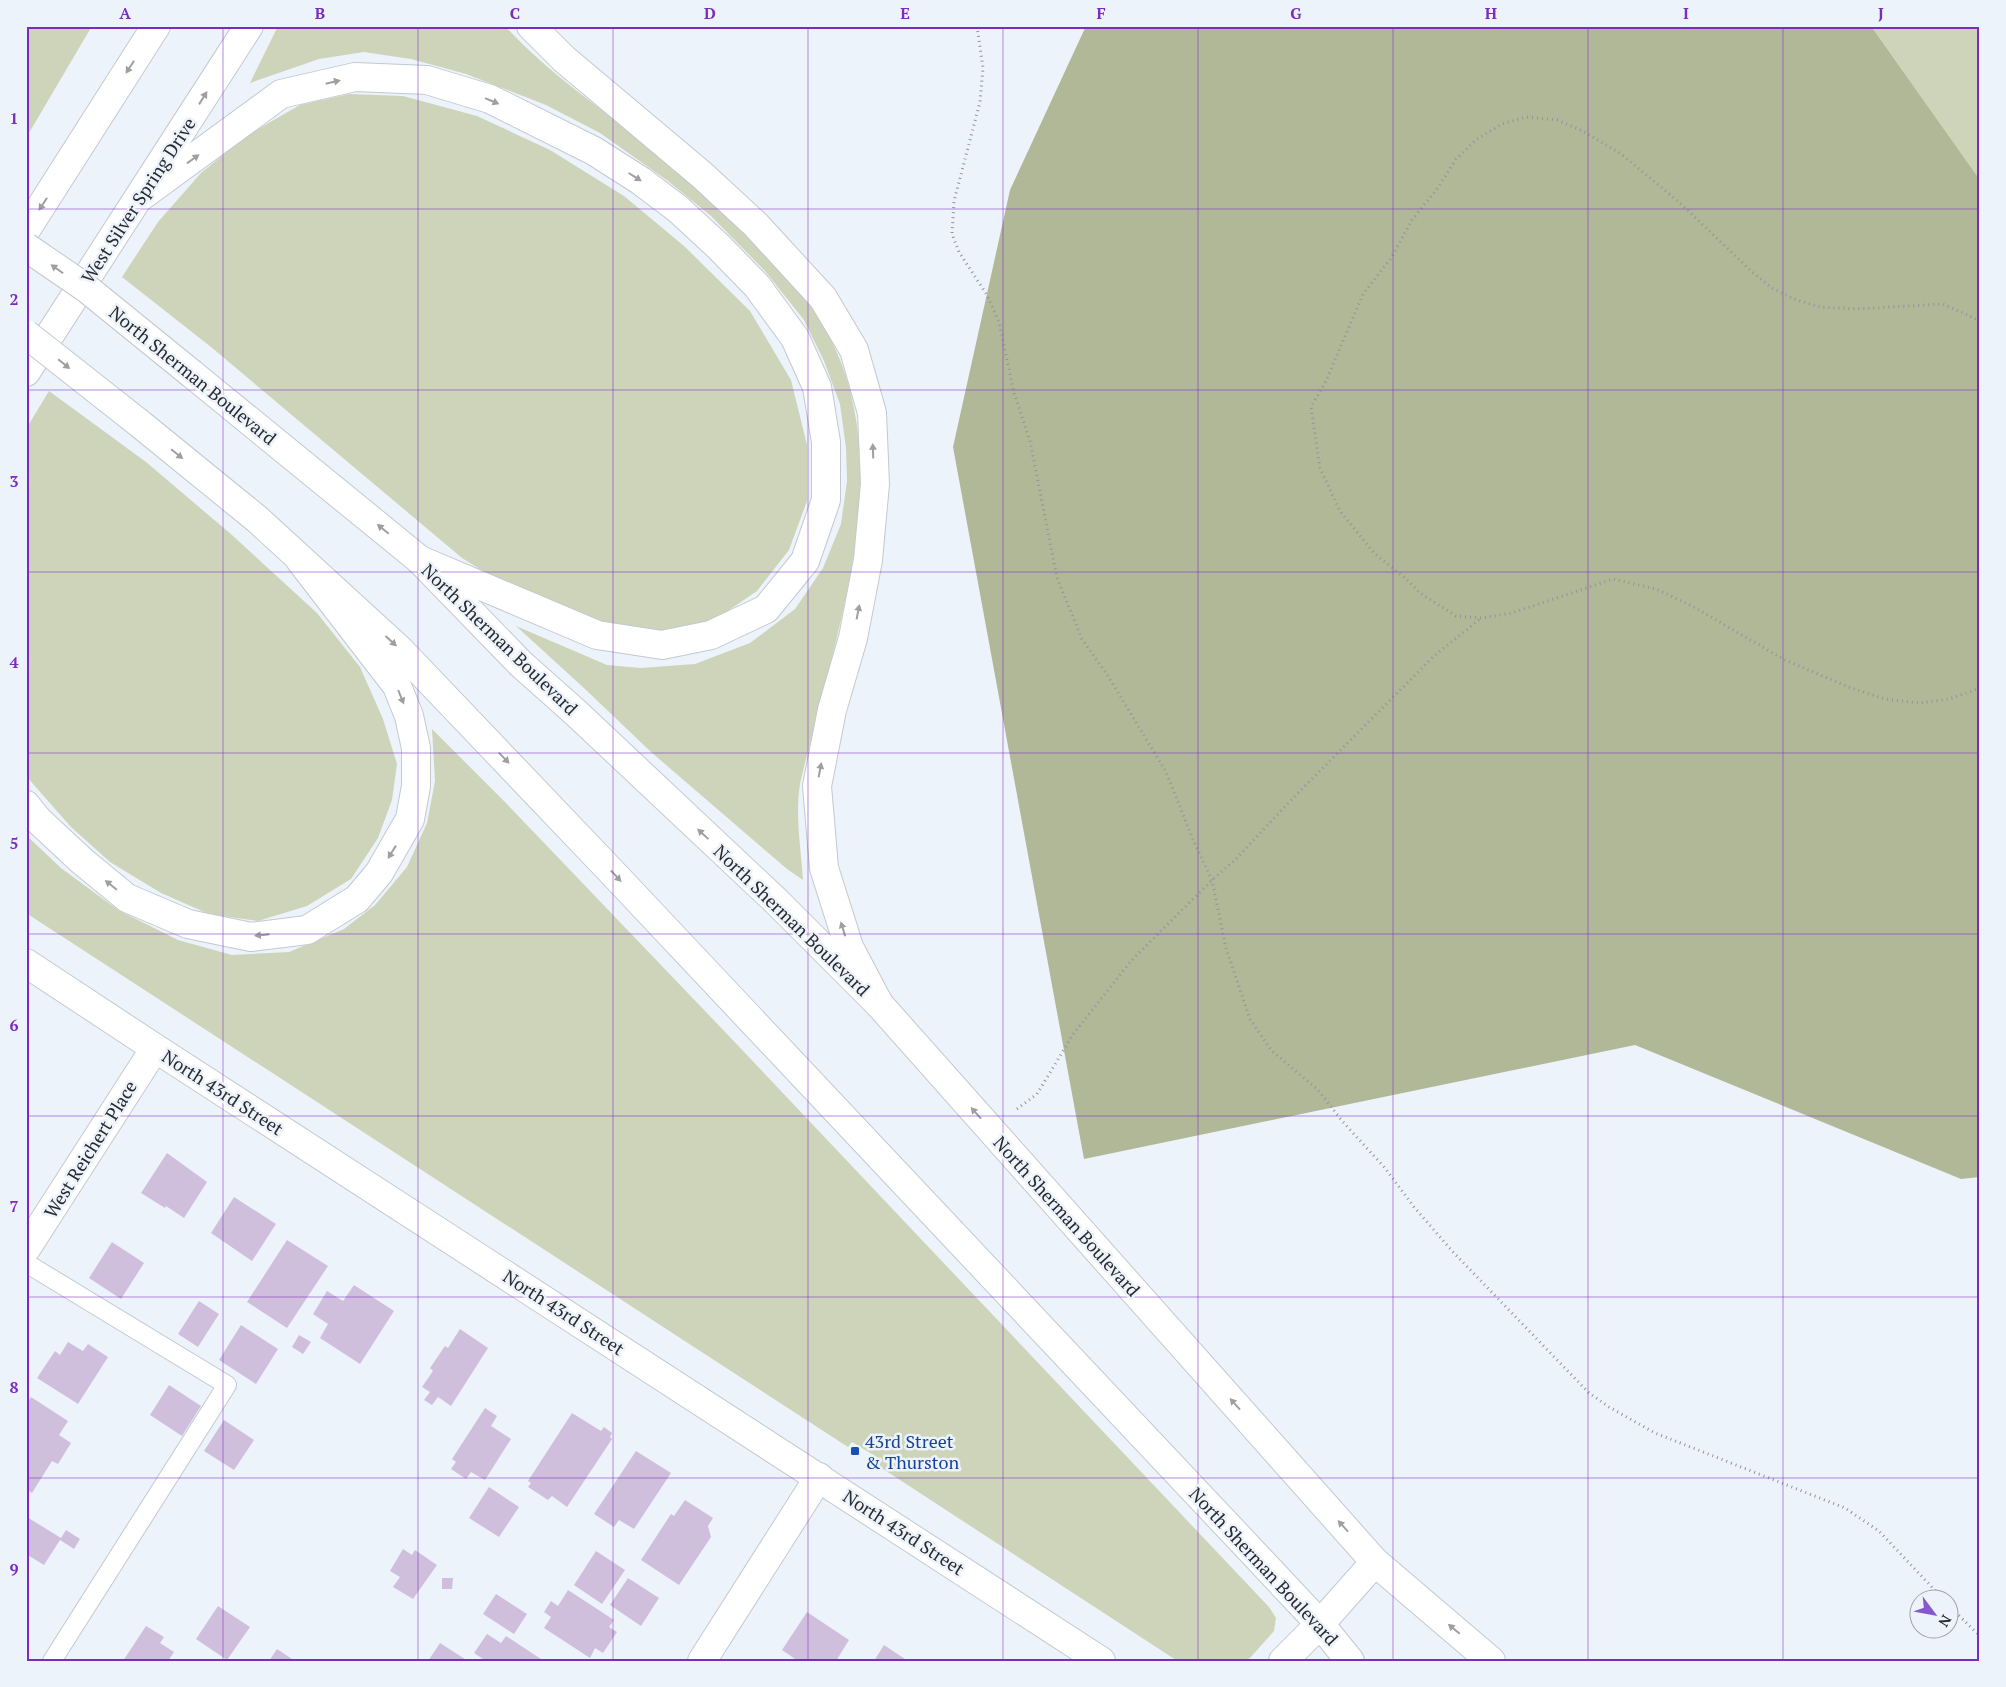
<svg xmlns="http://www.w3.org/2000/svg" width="2006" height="1687" font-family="'PT Serif',serif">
<rect width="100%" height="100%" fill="#edf3fb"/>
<path fill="#ced4b9" d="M26,26h66l-66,112z
M278,26h227c40,44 89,77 135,114 80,63 182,144 209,247 15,54 13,111 5,166 -9,58 -25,115 -39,172 -5,20 -11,40 -15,59 -5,31 1,65 3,96l-16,-11 -136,-117 -66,-63 -69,-63 91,39 34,3 54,-4 55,-21 45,-34 28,-41 18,-44 6,-43 -1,-33 -6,-44 -16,-43 -20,-41 -39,-49 -54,-55 -43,-35 -68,-48 -54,-28 -80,-31 -55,-15 -47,-7 -45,7 -69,24z
M1871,26h109v154z
M349,94l54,2 74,20 73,34 74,46 60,50 66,65 41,69 16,65v56l-18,49 -32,41 -41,28 -45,13 -51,-3 -108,-40 -50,-31 -251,-211 -89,-70 36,-55 43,-49 48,-39 51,-29z
M49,391l97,71 86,73 85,78 43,54 23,52 14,45 -5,36 -14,38 -27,41 -44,27 -49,15 -49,-7 -48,-21 -51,-31 -39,-35 -45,-51v-347z
M432,729l70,70 226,236 541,572 7,11 -2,13 -24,27 -7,3 -67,-1 -299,-195 3,-6 -28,-17 -4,5 -822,-534v-78l35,33 57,42 60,30 54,15 57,-3 55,-23 31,-24 32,-38 20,-44 8,-42z"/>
<path fill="#b1b898" d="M1086,26h785l109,154v997l-19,2 -326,-134 -551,114 -131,-712 57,-257z"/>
<path fill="#cfbfdd" d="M167,1153l40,29 -23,36 -18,-12 -1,2 -24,-15z
M234,1197l42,27 -24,37 -41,-28z
M287,1240l41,26 -41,62 -40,-26z
M112,1242l32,21 -23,36 -32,-21z
M354,1285l40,26 -34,53 -40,-26 8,-14 -15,-10 14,-23 16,10z
M199,1301l20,13 -21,33 -20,-13z
M241,1325l37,24 -22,35 -37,-24z
M460,1329l28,19 -37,58 -13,-9 -6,8 -8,-5 6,-8 -8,-5 11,-16 -3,-3 15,-22 3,2z
M299,1335l12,7 -8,12 -11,-7z
M68,1342l15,9 5,-7 20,13 -30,47 -41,-26 18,-27 5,4z
M169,1385l32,21 -19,30 -32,-21z
M31,1397l37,24 -9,14 12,8 -13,21 -6,-3 -20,32 -6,-4v-84z
M485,1408l12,8 -6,10 20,13 -26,41 -14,-8 -5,7 -15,-10 5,-7 -4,-3z
M572,1413l29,18 3,-4 8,6 -2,4 2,2 -45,68 -15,-11 -4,4 -20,-13 3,-4 -3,-2z
M224,1420l30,20 -20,30 -30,-19z
M636,1451l35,22 -37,56 -15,-9 -5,7 -20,-13z
M489,1487l30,20 -20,30 -30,-19z
M685,1500l28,18 -5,8 3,11 -32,48 -38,-25 30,-46 3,2z
M27,1517l34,21 5,-8 14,9 -6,10 -14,-9 -16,25 -18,-11z
M403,1549l9,6 3,-5 22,15 -24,34 -20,-12 7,-10 -10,-6z
M596,1551l29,19 -23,34 -28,-19z
M442,1578h11l-1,11h-10z
M628,1578l31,20 -18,28 -31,-21z
M568,1590l46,30 -5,7 8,5 -14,21 -8,-5 -5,10 -46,-30 7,-11 -7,-5 7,-11 7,5z
M496,1594l31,20 -13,20 -31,-20z
M218,1606l32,21 -23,33 -31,-21z
M807,1612l42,28 -13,21h-38l-16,-11z
M146,1626l18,11 -4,6 14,9 -6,9h-45z
M487,1634l14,9 5,-7 38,25h-58l-12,-8z
M440,1643l28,18h-40z
M884,1645l24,16h-34z
M277,1649l18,12h-26z"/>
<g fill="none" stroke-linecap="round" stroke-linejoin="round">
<defs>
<path id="lane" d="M26,1263l201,122 -175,276"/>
<path id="street" d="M26,1249l129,-201
M702,1661l117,-184
M1283,1661l37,-37 55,-62"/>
<path id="secondary" d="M192,374l228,186 101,104 54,48 201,189 103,103 496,558 116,99
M139,423l118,96 143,131 209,219 650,690 61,65 30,37
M26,963l129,85 946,613"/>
<path id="primary" d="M531,26l33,33 138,116 54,50 67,73 31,52 18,63 3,71 -7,76 -15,78 -21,72 -15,76 7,82 25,79 30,57
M139,198l142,-104 74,-17 72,3 63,19 104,52 47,30 37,28 40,37 39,40 38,52 22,49 9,55v58l-21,61 -39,48 -55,26 -49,10 -65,-10 -177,-75
M26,230l130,-204
M26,372l223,-346
M26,805l12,15 44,41 45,37 61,26 63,13 56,-7 50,-31 22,-26 31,-54 6,-33v-38l-7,-32 -12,-30 -97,-126"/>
</defs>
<use href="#lane" stroke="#c2c9d0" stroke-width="20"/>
<use href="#street" stroke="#c2c9d0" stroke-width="30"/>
<use href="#secondary" stroke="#c2c9d0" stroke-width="30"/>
<use href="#primary" stroke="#c2c9d0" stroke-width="30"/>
<path stroke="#90949a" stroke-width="3" stroke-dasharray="1 4" stroke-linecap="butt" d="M977,26l6,42 -3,34 -26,99 -2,33 7,18 28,43 12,27 15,71 16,48 27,137 25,61 26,37 58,96 28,70 18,38 14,68 24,71 21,31 47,40 25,32 42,46 29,39 39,45 136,141 20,14 46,26 190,75 34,23 65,69
M1980,322l-8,-5 -29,-13 -87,5 -36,-2 -26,-8 -22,-11 -21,-17 -72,-69 -58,-48 -38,-23 -26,-11 -31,-3 -24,7 -25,15 -21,20 -19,30 -25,31 -21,38 -28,36 -37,87 -15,26 9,61 20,43 34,42 31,25 15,15 36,23 26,2 30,-5 101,-34 43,10 36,17 93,54 66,28 34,11 34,4 30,-4 31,-11
M1017,1109l20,-15 37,-61 57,-72 81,-81 23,-20 59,-63 140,-141 47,-38
M1948,1605l32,31"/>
<use href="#lane" stroke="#fff" stroke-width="18"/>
<use href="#street" stroke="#fff" stroke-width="28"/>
<use href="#secondary" stroke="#fff" stroke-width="28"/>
<use href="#primary" stroke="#fff" stroke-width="28"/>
<defs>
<path id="secondary-bridge" d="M26,247l60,41 106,86
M26,334l113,89"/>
</defs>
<use href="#secondary-bridge" stroke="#c2c9d0" stroke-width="30" stroke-linecap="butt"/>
<use href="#secondary-bridge" stroke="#fff" stroke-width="28"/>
</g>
<defs><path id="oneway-solid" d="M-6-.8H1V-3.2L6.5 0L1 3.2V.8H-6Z" transform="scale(1.25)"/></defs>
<g fill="#9e9fa0">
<use href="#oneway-solid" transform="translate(130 67) rotate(123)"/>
<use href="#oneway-solid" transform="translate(333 82) rotate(-13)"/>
<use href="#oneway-solid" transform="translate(203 98) rotate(-58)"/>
<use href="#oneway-solid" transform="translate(492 101) rotate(23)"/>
<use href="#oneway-solid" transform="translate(193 159) rotate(-36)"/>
<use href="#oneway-solid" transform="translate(635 177) rotate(32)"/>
<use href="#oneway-solid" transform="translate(43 204) rotate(123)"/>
<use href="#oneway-solid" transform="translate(57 269) rotate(-145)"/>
<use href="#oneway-solid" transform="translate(64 364) rotate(39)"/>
<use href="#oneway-solid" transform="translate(873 451) rotate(-92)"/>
<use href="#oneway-solid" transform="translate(177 454) rotate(39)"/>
<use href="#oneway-solid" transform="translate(383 529) rotate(-140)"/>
<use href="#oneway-solid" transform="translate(858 612) rotate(-79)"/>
<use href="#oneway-solid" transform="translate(391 641) rotate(42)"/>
<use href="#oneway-solid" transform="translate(401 697) rotate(68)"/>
<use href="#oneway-solid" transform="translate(504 758) rotate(46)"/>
<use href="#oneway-solid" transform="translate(820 770) rotate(-79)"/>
<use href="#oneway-solid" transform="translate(703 834) rotate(-137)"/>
<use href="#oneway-solid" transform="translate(392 852) rotate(122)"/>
<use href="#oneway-solid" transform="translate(616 876) rotate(47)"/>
<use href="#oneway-solid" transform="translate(111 885) rotate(-141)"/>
<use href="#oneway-solid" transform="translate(843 929) rotate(-107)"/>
<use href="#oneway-solid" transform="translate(262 935) rotate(174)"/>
<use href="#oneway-solid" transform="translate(976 1113) rotate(-132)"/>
<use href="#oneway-solid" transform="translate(1235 1404) rotate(-132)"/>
<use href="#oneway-solid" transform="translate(1343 1526) rotate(-132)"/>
<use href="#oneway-solid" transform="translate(1454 1629) rotate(-140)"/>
</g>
<path fill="none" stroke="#7b2cbf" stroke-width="1" stroke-opacity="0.55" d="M223,26v1635M418,26v1635M613,26v1635M808,26v1635M1003,26v1635M1198,26v1635M1393,26v1635M1588,26v1635M1783,26v1635M26,209h1954M26,390h1954M26,572h1954M26,753h1954M26,934h1954M26,1116h1954M26,1297h1954M26,1478h1954"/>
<rect fill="#1a4fb4" stroke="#edf3fb" stroke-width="2" x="850" y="1446" width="10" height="10" rx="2.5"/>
<g text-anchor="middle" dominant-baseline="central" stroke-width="5" stroke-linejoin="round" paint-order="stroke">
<g font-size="18" fill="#282a2d" stroke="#edf3fb">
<text transform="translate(138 200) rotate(-57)">West Silver Spring Drive</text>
<text transform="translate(193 375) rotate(39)">North Sherman Boulevard</text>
<text transform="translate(500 639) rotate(44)">North Sherman Boulevard</text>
<text transform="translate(792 920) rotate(44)">North Sherman Boulevard</text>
<text transform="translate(223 1092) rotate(33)">North 43rd Street</text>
<text transform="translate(90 1149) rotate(-58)">West Reichert Place</text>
<text transform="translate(1067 1216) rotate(48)">North Sherman Boulevard</text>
<text transform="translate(564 1312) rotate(33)">North 43rd Street</text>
<text transform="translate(904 1532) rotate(33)">North 43rd Street</text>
<text transform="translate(1264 1566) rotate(47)">North Sherman Boulevard</text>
</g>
<g font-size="18" fill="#164399" stroke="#edf3fb" text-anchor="start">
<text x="865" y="1441">43rd Street<tspan x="865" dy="21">&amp; Thurston</tspan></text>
</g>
</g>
<rect width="2006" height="1687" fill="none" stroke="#edf3fb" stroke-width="55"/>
<g transform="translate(1934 1614) rotate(122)"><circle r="24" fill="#edf3fb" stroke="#9ea3a9"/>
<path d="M0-4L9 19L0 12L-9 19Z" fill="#8757d0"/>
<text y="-8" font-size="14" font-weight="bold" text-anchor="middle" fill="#282a2d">N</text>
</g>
<rect x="28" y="28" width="1950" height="1632" fill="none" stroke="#7b2cbf" stroke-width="2"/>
<g font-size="16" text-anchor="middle" font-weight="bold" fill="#7b2cbf">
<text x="125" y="19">A</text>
<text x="320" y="19">B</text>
<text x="515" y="19">C</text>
<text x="710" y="19">D</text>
<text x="905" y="19">E</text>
<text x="1101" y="19">F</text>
<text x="1296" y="19">G</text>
<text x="1491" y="19">H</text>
<text x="1686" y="19">I</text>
<text x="1881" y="19">J</text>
<text x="14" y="124">1</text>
<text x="14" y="305">2</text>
<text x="14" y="487">3</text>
<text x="14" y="668">4</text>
<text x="14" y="849">5</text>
<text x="14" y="1031">6</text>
<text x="14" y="1212">7</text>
<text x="14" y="1393">8</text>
<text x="14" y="1575">9</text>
</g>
</svg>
